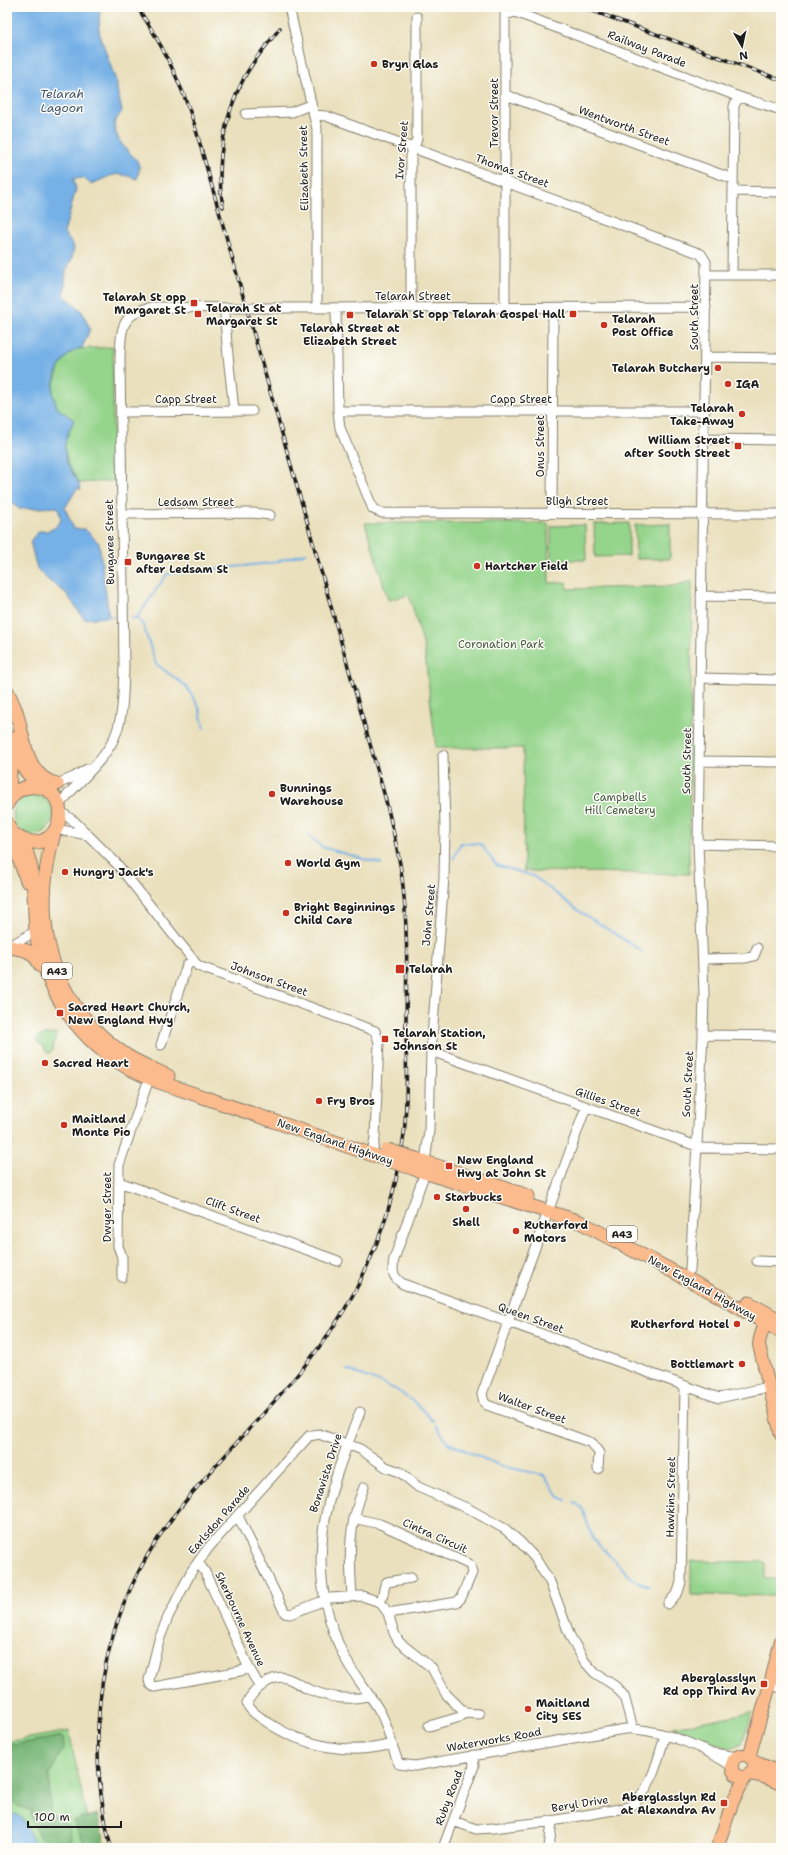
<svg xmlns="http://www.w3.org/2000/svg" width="788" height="1855" font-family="'Shantell Sans',sans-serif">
<rect width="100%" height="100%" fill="#fdfcf7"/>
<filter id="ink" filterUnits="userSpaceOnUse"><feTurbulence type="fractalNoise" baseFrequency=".025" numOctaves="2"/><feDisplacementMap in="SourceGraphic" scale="8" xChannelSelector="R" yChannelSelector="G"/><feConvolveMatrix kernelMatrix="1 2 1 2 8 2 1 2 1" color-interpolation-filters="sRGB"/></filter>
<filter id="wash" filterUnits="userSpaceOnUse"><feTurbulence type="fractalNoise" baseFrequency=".012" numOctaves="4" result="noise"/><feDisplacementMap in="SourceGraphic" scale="16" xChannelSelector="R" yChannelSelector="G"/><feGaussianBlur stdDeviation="0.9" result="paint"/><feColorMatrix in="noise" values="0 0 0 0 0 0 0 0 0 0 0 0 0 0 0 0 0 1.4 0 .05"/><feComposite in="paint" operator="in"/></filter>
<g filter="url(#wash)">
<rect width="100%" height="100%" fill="#eae0bd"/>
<path fill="#94d48b" stroke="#587854" d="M113,347v134l-34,2 -11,-19 -4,-21 10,-23 -17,-12 -5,-18 9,-29 15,-12z
M365,523h183l1,60 17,-1 1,7 107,-3 18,-5 -3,293 -165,-3 -1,-123h-87l-12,-101 -15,-52 -21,5z
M629,523v33l-34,1 -1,-33z
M670,524v35h-34l-1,-34z
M585,525l1,35h-35v-34z
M13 815a20 20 0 1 1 40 0a20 20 0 1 1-40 0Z
M57,1033l-5,18 -2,2 -4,-1 -3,-6 -6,-4v-4l2,-2z
M691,1561l74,1v17h16v17l-90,-1z
M753,1712l-11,31 -12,6 -57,-22z
M69,1731l24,117h-86v-106z"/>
<path fill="#77b677" stroke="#4a694a" d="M63,1736l1,11 -15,28 1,38 19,14 2,12 -5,4 -9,-3 -10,1 -7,-3 -8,-16 -1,-12 -11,-3 -8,-6 -4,2 -1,4v-61z
M97,1814l8,34h-18l-14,-27z"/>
<path fill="#74b0e6" stroke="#486681" d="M7,7h93l-1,25 18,52v6l5,21 -8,12c1,8 3,15 8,21 10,15 22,14 15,35 -24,-9 -24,-3 -46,5l-8,-6 -10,1 3,10 -12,44 10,14 -2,11 -6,13 -2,24 17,15 9,19 -8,19c-17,2 -29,26 -29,42 -1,5 3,13 4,18l17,12c-7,15 -13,27 -6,45 4,9 11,15 13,25l-3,-2 -2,2 -11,18 9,21h11l14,14 10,74 -25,2 -18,-26 -18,-13 -11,-11 -7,-28 9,-10c11,0 16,-1 22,-11l-3,-13 -39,2 -11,-11 -1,-6z
M17,1814c2,2 6,4 7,7 6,9 6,23 18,27h-35l2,-32z"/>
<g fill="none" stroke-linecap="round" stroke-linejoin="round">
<path stroke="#74b0e6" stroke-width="2" d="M109,617h4
M132,618h5l6,7 13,39 30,22 13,21 5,21
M137,618l30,-44 104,-11 35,-10
M308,835l14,12 59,17
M453,859l8,-16 20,1 15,21 37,11 46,35 63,40
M347,1370c38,14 59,19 86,51
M436,1425l12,18 53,23 43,9 15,22 7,3
M574,1502l8,6 11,31 42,42 14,5"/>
</g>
</g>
<g filter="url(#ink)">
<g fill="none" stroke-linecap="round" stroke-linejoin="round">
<defs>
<path id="minor" d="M289,7l28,122v179
M506,95l227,84
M246,114l46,-2 18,-7
M314,115l12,1 375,138 5,8 -8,582 6,150 -1,41 -13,235
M734,191l47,1
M732,274l2,-168 4,-8
M706,275h75
M225,308c0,34 6,69 9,103
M269,308l437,-1
M336,308l2,103 2,17 33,81 9,4 399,1
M411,308v-152l6,-17v-122
M505,308v-293l10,-3 209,79c17,8 38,12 57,19
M706,357l75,1
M338,411h367
M121,412l131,-1
M704,439l77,1
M552,513l1,-205
M122,514l131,-1 17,2
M701,596l80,1
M700,678l81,2
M443,755l2,71 -1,51 -13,174 -2,80 -6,47 -29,81c-2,12 -2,18 9,25l316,114 50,-11
M699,761l82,1
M52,786l22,-9 13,-8
M59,805c19,-24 48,-45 58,-74 7,-21 6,-43 7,-64l-4,-308c1,-29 0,-47 34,-52l82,1
M61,812l14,10 42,42 81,102 177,65 4,11 -4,96 -3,16
M56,829l32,6
M698,844l83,2
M8,947l28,-16
M703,959l43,-1 8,-2 3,-8
M703,1035l78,1
M161,1045l26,-80 6,-4
M431,1051l271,97 79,1
M586,1107l-104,287 2,8 3,3 105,38 7,10 -1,16
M119,1182l219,79
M757,1261l24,1
M122,1277v-20l-4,-11 1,-81 32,-92
M360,1412c-33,84 -59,151 -18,240 10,22 25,38 37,58 10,16 12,37 20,54l16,2 198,-35c7,-1 15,-3 21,-2 34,3 72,19 99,38
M238,1516l47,97 5,1 40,-16 32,-2 18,6 8,11 6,20 5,9 33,26 14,26 19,19
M353,1518l27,6 86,39 4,2 2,8 -11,25 -4,4 -69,11
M198,1562l7,10 44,96 11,19
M352,1596c-3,-42 -4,-69 12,-109
M380,1602c5,-6 2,-15 7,-20l24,-4
M668,1604l10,-12 3,-10 4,-195
M249,1668l-9,3 -86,16 -4,-3 -1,-4 10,-40 9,-23 23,-45 18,-25 100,-111 10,-2 41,15 26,18 14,5 18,15 51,22 36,20 16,14 14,15 15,24 20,54 15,26 10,11 20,13 9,10 9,33
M770,1685l11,3
M369,1696c-20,5 -42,1 -61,-7 -7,-3 -14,-9 -22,-11 -14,-4 -34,13 -39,25 3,9 13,14 20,19 35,24 83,34 124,22
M429,1726l31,-9 5,-4 14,1
M713,1753l24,4
M453,1821l23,8 17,-1 59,-7 78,-14c21,-16 28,-47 35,-72
M443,1848l31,-82 -1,-11
M549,1848l3,-27"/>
<path id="major" d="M763,1315c5,8 -4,20 -4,30l22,90
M732 1766a11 11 0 1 1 22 0a11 11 0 1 1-22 0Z
M750,1758l1,-8 19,-65 11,-45
M753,1761l28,12
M749,1774l12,2 20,8
M717,1848l16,-47 13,-25"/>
<path id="highway" d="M7,691c3,6 6,13 9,20 8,25 9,67 41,73
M15,738l7,28 17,21
M7,739l3,33 -1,27
M7,804c5,-10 12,-17 24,-17 43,-4 35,68 -7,53 -8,-3 -15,-9 -17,-17
M54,833c-24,88 -6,170 73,223 13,8 28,14 41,20
M7,838l9,11 11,32
M20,838c17,31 13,59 16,92 6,54 39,105 84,133 12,8 25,13 39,19l226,77
M10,947c18,3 22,3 31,19
M416,1159l112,37
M415,1169l165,53 139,74 62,36
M749,1303l32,18"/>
</defs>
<use href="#minor" stroke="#837e6c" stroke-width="11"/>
<use href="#major" stroke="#837e6c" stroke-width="14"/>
<use href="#highway" stroke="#837e6c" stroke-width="15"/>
<use href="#minor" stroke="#fff" stroke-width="9"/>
<use href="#major" stroke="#fbbb8d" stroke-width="12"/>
<use href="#highway" stroke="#fbbb8d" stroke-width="13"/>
<defs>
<path id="rail" d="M582,7l199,73
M301,9l4,-2
M223,207c-8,-43 1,-91 21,-129 9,-18 24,-34 36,-50
M111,1848c-31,-127 -8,-249 77,-350 56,-68 124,-127 166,-205 26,-49 43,-104 50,-159 4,-37 2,-77 2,-115 1,-49 2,-99 -5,-149 -4,-24 -10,-49 -16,-73l-191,-674c-14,-42 -32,-80 -57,-116"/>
</defs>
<use href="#rail" stroke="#1c1c1c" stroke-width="3.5"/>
<use href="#rail" stroke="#fdfcf7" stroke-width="2" stroke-dasharray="6" stroke-linecap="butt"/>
<defs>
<path id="minor-bridge" d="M236,308h33"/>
<path id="highway-bridge" d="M387,1150l29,9
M385,1159l30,10"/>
</defs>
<use href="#minor-bridge" stroke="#837e6c" stroke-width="11" stroke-linecap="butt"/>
<use href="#highway-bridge" stroke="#837e6c" stroke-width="15" stroke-linecap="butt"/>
<use href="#minor-bridge" stroke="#fff" stroke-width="9"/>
<use href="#highway-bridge" stroke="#fbbb8d" stroke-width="13"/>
</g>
</g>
<g fill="#c8321e" stroke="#fdfcf7" stroke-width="1.5">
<circle cx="374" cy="64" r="4"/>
<rect x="190" y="299" width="8" height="8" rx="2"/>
<rect x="194" y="310" width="8" height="8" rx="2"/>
<rect x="569" y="310" width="8" height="8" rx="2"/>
<rect x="346" y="311" width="8" height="8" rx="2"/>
<circle cx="604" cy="325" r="4"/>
<circle cx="718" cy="368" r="4"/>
<circle cx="728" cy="384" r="4"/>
<circle cx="742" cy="414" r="4"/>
<rect x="734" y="442" width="8" height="8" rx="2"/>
<rect x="124" y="558" width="8" height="8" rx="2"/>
<circle cx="477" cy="566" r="4"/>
<circle cx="272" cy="794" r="4"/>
<circle cx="288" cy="863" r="4"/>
<circle cx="65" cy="872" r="4"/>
<circle cx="286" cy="913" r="4"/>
<rect x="395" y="964" width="10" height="10" rx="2"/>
<rect x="56" y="1009" width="8" height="8" rx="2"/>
<rect x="381" y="1035" width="8" height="8" rx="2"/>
<circle cx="45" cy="1063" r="4"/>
<circle cx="319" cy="1101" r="4"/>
<circle cx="64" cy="1125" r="4"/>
<rect x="445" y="1162" width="8" height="8" rx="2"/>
<circle cx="437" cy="1197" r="4"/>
<circle cx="466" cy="1209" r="4"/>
<circle cx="516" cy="1231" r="4"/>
<circle cx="737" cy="1324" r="4"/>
<circle cx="742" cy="1364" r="4"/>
<rect x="760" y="1680" width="8" height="8" rx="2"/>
<circle cx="528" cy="1709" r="4"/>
<rect x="720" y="1799" width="8" height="8" rx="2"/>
</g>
<g text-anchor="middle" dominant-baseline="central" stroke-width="3" stroke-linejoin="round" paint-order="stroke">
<g fill="#fdfcf7" stroke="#605f5e" stroke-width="1">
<rect x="42" y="963" width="30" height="16" rx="3"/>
<rect x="607" y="1226" width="30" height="16" rx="3"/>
</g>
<g font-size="10" font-weight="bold" fill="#1c1c1c">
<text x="57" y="971">A43</text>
<text x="622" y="1234">A43</text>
</g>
<g font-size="11" fill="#1c1c1c" stroke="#fdfcf7">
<text transform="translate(647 49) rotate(21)">Railway Parade</text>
<text transform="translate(494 113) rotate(-90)">Trevor Street</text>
<text transform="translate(624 126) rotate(20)">Wentworth Street</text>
<text transform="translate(402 150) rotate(-85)">Ivor Street</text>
<text transform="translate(304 168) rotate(-91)">Elizabeth Street</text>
<text transform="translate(512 171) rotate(20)">Thomas Street</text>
<text x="413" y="296">Telarah Street</text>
<text transform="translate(694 317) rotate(-90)">South Street</text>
<text x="186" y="399">Capp Street</text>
<text x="521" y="399">Capp Street</text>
<text transform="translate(540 446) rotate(-90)">Onus Street</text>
<text x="577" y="501">Bligh Street</text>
<text x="196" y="502">Ledsam Street</text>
<text transform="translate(110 542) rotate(-91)">Bungaree Street</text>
<text transform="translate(687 761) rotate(-89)">South Street</text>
<text transform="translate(429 915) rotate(-85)">John Street</text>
<text transform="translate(269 979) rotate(20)">Johnson Street</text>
<text transform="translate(688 1084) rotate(-87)">South Street</text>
<text transform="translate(608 1102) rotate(19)">Gillies Street</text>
<text transform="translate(335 1142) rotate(19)">New England Highway</text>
<text transform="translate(107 1207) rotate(-90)">Dwyer Street</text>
<text transform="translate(233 1210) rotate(20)">Clift Street</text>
<text transform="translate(702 1288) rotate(29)">New England Highway</text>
<text transform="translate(531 1318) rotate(20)">Queen Street</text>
<text transform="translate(532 1408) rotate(20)">Walter Street</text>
<text transform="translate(326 1473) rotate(-72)">Bonavista Drive</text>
<text transform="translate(671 1497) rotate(-89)">Hawkins Street</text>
<text transform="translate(219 1520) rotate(-49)">Earlsdon Parade</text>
<text transform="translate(435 1536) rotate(24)">Cintra Circuit</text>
<text transform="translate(240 1619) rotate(65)">Sherbourne Avenue</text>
<text transform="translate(494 1740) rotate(-10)">Waterworks Road</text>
<text transform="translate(449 1798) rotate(-69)">Ruby Road</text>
<text transform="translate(580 1804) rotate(-9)">Beryl Drive</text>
</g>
<g font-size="11" font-weight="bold" fill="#1c1c1c" stroke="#fdfcf7" text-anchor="start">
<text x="382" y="64">Bryn Glas</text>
<text x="186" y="297" text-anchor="end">Telarah St opp<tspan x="186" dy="13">Margaret St</tspan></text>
<text x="206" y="308">Telarah St at<tspan x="206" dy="13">Margaret St</tspan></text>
<text x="565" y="314" text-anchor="end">Telarah St opp Telarah Gospel Hall</text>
<text x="612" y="319">Telarah<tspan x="612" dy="13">Post Office</tspan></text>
<text x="350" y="328" text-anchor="middle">Telarah Street at<tspan x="350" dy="13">Elizabeth Street</tspan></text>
<text x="710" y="368" text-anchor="end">Telarah Butchery</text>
<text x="736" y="384">IGA</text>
<text x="734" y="408" text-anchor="end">Telarah<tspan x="734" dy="13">Take-Away</tspan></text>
<text x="730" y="440" text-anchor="end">William Street<tspan x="730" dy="13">after South Street</tspan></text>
<text x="136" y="556">Bungaree St<tspan x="136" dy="13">after Ledsam St</tspan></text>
<text x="485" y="566">Hartcher Field</text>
<text x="280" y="788">Bunnings<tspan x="280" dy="13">Warehouse</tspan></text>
<text x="296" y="863">World Gym</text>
<text x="73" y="872">Hungry Jack's</text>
<text x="294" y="907">Bright Beginnings<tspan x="294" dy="13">Child Care</tspan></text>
<text x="409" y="969">Telarah</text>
<text x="68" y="1007">Sacred Heart Church,<tspan x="68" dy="13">New England Hwy</tspan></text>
<text x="393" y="1033">Telarah Station,<tspan x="393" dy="13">Johnson St</tspan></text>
<text x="53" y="1063">Sacred Heart</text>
<text x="327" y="1101">Fry Bros</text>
<text x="72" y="1119">Maitland<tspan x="72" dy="13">Monte Pio</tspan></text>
<text x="457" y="1160">New England<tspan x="457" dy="13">Hwy at John St</tspan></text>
<text x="445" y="1197">Starbucks</text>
<text x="466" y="1222" text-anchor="middle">Shell</text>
<text x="524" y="1225">Rutherford<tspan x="524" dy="13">Motors</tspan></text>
<text x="729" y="1324" text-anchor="end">Rutherford Hotel</text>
<text x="734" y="1364" text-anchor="end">Bottlemart</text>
<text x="756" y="1678" text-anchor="end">Aberglasslyn<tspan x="756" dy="13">Rd opp Third Av</tspan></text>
<text x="536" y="1703">Maitland<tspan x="536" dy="13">City SES</tspan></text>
<text x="716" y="1797" text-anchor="end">Aberglasslyn Rd<tspan x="716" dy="13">at Alexandra Av</tspan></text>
</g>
<g font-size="11" fill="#465c43" stroke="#fdfcf7">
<text x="501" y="644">Coronation Park</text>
<text x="620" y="797">Campbells<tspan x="620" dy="13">Hill Cemetery</tspan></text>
</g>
<g font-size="12" font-style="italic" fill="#3f576d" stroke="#fdfcf7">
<text x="62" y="94">Telarah<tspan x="62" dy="14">Lagoon</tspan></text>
</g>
</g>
<rect width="788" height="1855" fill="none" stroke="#fdfcf7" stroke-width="24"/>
<g transform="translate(742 46) rotate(171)" stroke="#fdfcf7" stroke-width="3" paint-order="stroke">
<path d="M0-3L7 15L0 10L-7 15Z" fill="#1c1c1c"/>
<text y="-6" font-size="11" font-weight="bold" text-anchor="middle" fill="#1c1c1c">N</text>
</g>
<path d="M28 1821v6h93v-6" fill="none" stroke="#1c1c1c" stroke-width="2"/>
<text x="34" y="1821" font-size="12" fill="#1c1c1c" stroke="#fdfcf7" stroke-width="3" paint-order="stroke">100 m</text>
</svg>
